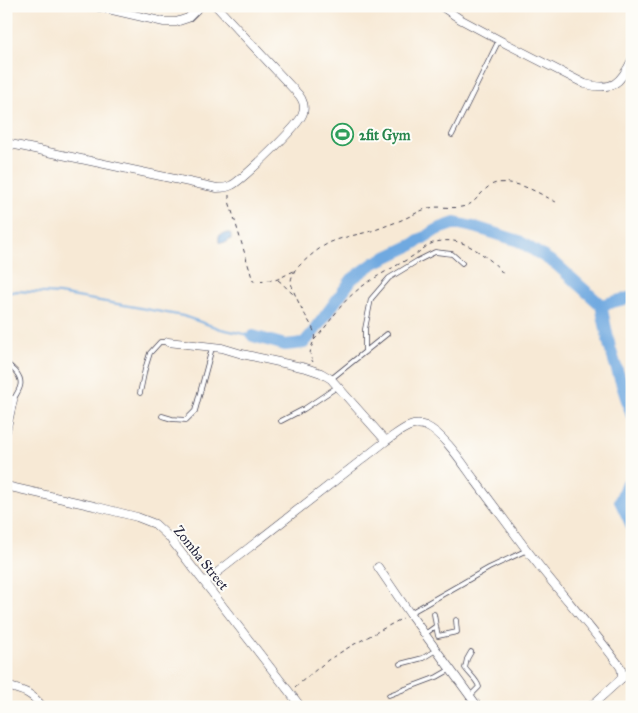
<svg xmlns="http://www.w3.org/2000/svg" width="638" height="713" font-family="'IM FELL Great Primer',serif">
<rect width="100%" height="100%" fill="#fdfcf7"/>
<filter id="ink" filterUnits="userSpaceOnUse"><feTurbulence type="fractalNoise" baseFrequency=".02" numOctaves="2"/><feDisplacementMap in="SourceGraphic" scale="10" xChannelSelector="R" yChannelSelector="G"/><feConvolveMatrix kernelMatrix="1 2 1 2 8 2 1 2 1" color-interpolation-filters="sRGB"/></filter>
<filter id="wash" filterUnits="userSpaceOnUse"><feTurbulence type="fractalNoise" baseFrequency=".0096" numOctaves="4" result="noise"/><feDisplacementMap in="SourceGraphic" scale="20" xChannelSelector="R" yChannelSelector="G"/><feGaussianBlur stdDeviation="1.12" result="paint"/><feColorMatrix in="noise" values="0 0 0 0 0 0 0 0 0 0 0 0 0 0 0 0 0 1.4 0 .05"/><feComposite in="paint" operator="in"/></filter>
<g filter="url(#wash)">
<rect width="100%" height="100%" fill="#f7e9d5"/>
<path fill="#70a9e0" stroke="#49668e" d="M228,233h2l1,2v4l-4,3 -7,1 -1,-1v-6l3,-2z"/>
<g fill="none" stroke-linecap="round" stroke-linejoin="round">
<path stroke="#70a9e0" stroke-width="2" d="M6,293l11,-2 42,3 76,13 48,9 38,13 32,7"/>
<path stroke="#70a9e0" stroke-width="12" d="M601,305l31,-8
M253,336l32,9 19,-2 10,-12 38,-52 22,-16 38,-18 26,-16 17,-6 23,5 41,13 38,24 44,40 9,43 22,68
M632,482l-6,3 -6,16 12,25"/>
</g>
</g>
<g filter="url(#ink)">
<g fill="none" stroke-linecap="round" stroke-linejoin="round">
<defs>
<path id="lane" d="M452,135l47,-95
M365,352v-23l6,-30 18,-21 28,-17 18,-9 17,2 10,9
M6,363c4,3 7,6 10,9 9,11 3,18 -3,28
M331,379l56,-45
M140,393l5,-24 5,-16 10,-11h8
M165,417l-3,-1 10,3 14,1 9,-9 17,-63
M281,421l23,-12 33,-22
M410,613l79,-45 38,-18
M436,626l2,10 19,-4 -1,-12
M425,634l11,-8 -2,-12
M400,664l23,-6 13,-8
M389,695l48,-18 14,-8
M470,696l9,-9c-2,-7 -9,-12 -14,-19l2,-9 4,-7"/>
<path id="street" d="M95,6l69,16h12l12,-4 12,-12
M441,6l19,13 39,21 86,44c28,7 35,0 47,-24
M6,143l211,45c5,0 10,0 15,-3 11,-6 69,-61 71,-72 2,-6 0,-13 -4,-18l-83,-89
M168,342l54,6 20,6 64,14 15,5 10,6 55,62
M6,431l7,-31
M6,486l88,20 43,11 18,7 14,13 132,170
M378,567l32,47 68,93
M205,582l181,-141c12,-8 25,-21 40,-15 18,8 37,38 48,53 18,24 35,47 52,70 31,41 66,78 95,119l1,7 -1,4 -31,28
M621,679l11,-8
M6,686c19,5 24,6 37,21"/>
</defs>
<use href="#lane" stroke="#424052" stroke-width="5.5"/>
<use href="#street" stroke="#424052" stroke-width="9"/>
<path stroke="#424052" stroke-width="1" stroke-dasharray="4 4" stroke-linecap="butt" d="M229,195v6l24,80c7,-1 19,0 25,-2 6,-3 11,-6 16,-8
M278,280c6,4 11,12 17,15
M314,340c15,-15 24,-34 40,-47 18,-16 42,-26 62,-39 6,-4 12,-10 20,-12 17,-4 30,1 43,10 10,7 20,14 25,24
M313,362c-8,-12 4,-19 1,-30 -1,-5 -5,-10 -7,-14 -5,-8 -15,-28 -16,-36 0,-4 2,-8 4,-12 10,-10 23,-22 36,-28 17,-7 35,-8 52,-15 8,-3 17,-6 25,-10 7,-3 13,-7 21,-9 13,-3 29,3 41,-4 10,-6 15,-19 27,-21 22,-3 43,11 61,20
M295,687l33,-27 23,-14 52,-28"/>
<use href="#lane" stroke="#fff" stroke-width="4"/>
<use href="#street" stroke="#fff" stroke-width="8"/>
</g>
</g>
<defs>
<symbol id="stadium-ring" viewBox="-11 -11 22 22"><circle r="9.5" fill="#fdfcf7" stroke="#2e9e5b" stroke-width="1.5"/><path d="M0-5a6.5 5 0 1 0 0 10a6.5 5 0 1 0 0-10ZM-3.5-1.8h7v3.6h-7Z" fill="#2e9e5b"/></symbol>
</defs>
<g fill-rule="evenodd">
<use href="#stadium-ring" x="330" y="122" width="25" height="25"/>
</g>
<g text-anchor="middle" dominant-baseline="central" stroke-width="4" stroke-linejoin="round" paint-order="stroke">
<g font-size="14" font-weight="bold" fill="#27864d" stroke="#fdfcf7" text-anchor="start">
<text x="359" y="135">2fit Gym</text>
</g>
<g font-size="14" fill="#22223b" stroke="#fdfcf7">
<text transform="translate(201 558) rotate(51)">Zomba Street</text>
</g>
</g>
<rect width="638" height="713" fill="none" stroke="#fdfcf7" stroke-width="25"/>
</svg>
